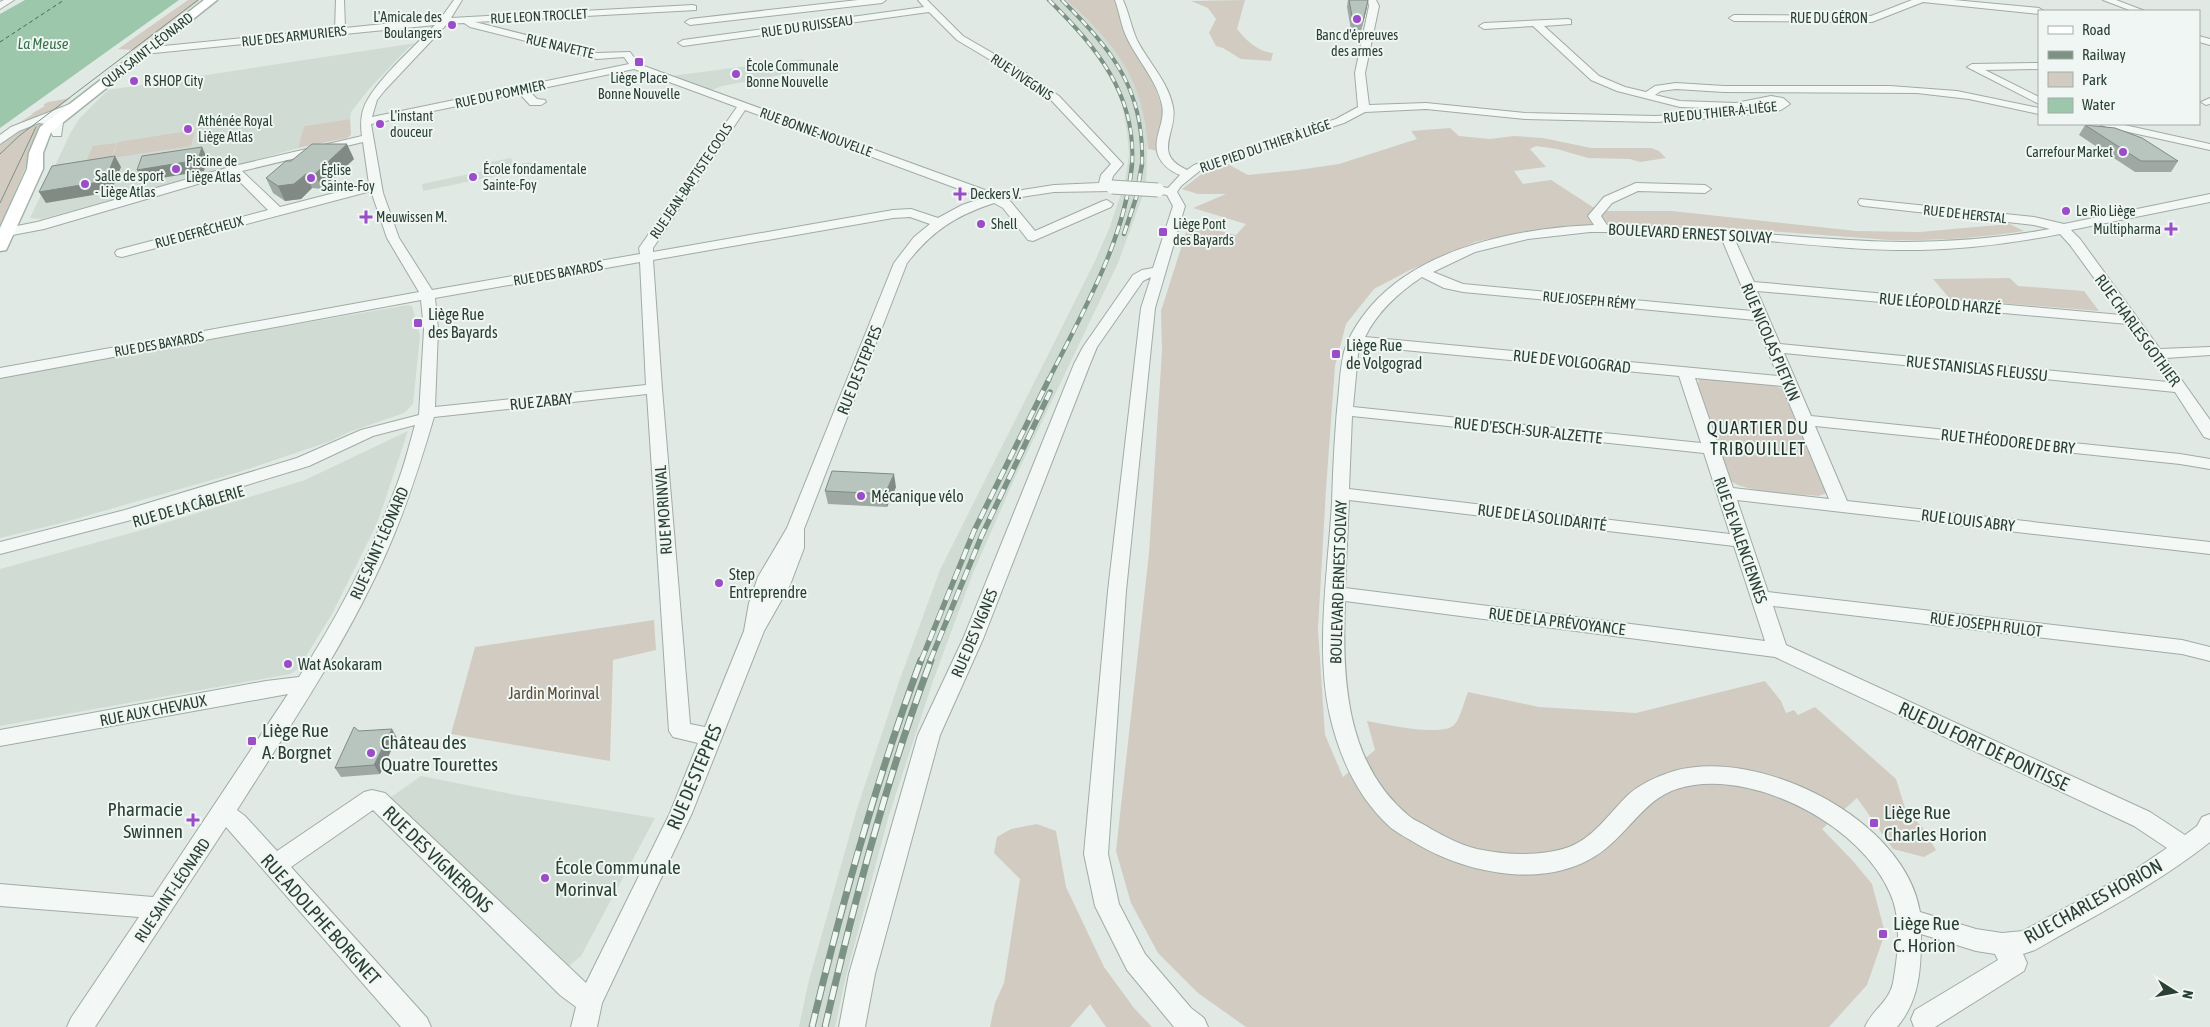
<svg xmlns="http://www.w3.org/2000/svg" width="2210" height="1027" font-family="'Asap Condensed',sans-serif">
<rect width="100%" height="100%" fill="#e1e9e4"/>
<path fill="#cfdbd3" d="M1045,0h21l39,37 15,20 13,23 9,24 6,26 -2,52 -21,-1 4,-26 -2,-24 -5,-26 -8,-23 -12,-23 -34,-39z
M416,43l-8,5 -38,40 -19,24 -1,7 -46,7 -6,22 -256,71 -12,-1 41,-86 9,-14 28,-28z
M803,59l5,11 -86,16 -10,4 -41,-14z
M511,158l3,7 17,-3 3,6 -111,23 -1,-7 66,-14 -2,-7z
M1121,194l22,1 -25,68 -105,219 -40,91 -40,108 -44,134 -44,165 -10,47h-36l9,-43 48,-172 44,-133 40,-109 155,-309 14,-32z
M408,305l4,1 8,30 -7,68 -9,9 -55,19 -18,9 -95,32 -171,49 -65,16v-162z
M408,431l-29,87 -11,24 -36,72 -34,55 -8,5 -290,52v-157l142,-39 163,-50z
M421,776l95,19 139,23 -74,138 -18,15 -176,-171z"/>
<path fill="#d2cbc2" d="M188,0h12l-66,50 -16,-1z
M1066,0h49l37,80 11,29 -7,32 2,10 -10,-2c-3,-68 -33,-106 -82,-149z
M1245,0l-8,29c9,12 22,23 36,24l-2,8 -30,-2 -18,-11 -7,-2 -7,-13 7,-14 -8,-11 -17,-7z
M71,98l-11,8 5,1 -46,16 14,-9h-2l14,-8 -2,-1 5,-3z
M350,119l1,16 -4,3 -49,10 6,-22z
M48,123l-17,32 -31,70v-80c14,-12 28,-23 48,-22z
M1450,128l9,8 31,3 24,-3 29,2 48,10h60l8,3 7,7 -26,4 -10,-3 -42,-1 -31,-9 -21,-3 -6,3 16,18 -32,4 9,13 28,-4 48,31h73l184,20 63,1 91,-8 14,7c-45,7 -89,10 -134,9l-191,-14 -91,-2 -49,3 -27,3 -57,12 -67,29 -34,18 -28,35 -11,42 -9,123 -8,140 7,106 18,42 32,-27 -8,-29c17,3 77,17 88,3 6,-8 9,-22 13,-32l71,15 97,6 129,-32 16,20 5,12 8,-3 4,5 17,-8 81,72 10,32 17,17 13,22 -12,7 -31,-8 -36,-51 -35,31 31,32 19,23 13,49 -18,52 -38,42h-583l-48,-34 -40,-40 -27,-50 -15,-52 33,-298 13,-202 -1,-40 28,-88 47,12 10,-11 -53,-16 33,-14h-28l-16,-5 25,-19 19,-7 22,12 50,-5 41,-6 78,-25 -6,-8z
M195,130l-4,16 -79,12 6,-16z
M117,143l-6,15 -25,4 7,-16z
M2010,278l8,8 66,5 15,20 -149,-12 -17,-20z
M1703,378l70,7 9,4 43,101v4l-7,2c-19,-2 -80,-3 -90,-18l-30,-94 1,-5z
M654,620l2,30 -43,10 -3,101 -159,-27 24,-87z
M1037,824l19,7 10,56 38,80 30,41 18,19h-46l-16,-23 -20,23h-80l5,-24 9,-20 16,-104 -26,-26 3,-16 14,-8z"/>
<path fill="#9dc7aa" d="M25,0h154l-179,128v-114z"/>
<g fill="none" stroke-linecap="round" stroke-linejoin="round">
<path stroke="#36724a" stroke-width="1" stroke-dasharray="4 3" stroke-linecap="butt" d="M0,42l64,-42"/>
<defs>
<path id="minor" d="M4,0h10l-14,9v-7z
M336,0h8l1,28 96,-10 13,-18h8l-11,18 242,-13 3,1v4l-221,12 122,31 33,-1 9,12 5,2 352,128 58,-9 45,-2 2,-8 10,-11 -60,-64 -37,-26 -57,-34 -28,-28 -246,34 -5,-3 5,-3 241,-33 -6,-7h9l36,36 59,34 37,26 64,68 -10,12 -2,7 7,4 -6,4 -58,1 -47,7 4,3 24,29 68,-30 4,-1 6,4 -2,3 -78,34 -5,-1 -25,-32 -9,-5c-39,13 -62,28 -87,60l-103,266v19l-14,37 -26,46 -72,182 -90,190 -5,24h-26l5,-20 -16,-12 -187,-185 -82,57 136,151 4,9h-30l-175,-200 -131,200h-28l4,-9 68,-101 -139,-11v-22l153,13 135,-203 -288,52v-16l266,-49 33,-4c38,-59 72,-124 97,-190 8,-20 13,-41 19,-62l-42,11 -64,30 -174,53 -135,35v-12l125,-32 172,-52 64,-28 58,-15 5,-86 -3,-29 -421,78v-10l419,-76 -32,-54 -16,-47 -249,66 -5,-1 -2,-3 2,-3 151,-40 -36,-36 -188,55 -37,7 -6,-4 1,-3 35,-7 193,-55 132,-31c-2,-13 -1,-26 6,-37 14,-24 48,-54 67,-74l-291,29 -5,-3 5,-3 191,-19zM464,23l6,4 127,32 27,-2 5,7 -257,53 5,-17 8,-10 62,-66zM634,69l103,38 -98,141 1,6 -208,36 -33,-52 -16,-45 -12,-69 148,-31 11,12h11l5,-3 -1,-2 -8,-1 -8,-8zM745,110l238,88 -21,7 -24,13 -27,-9 -18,1 -240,42v-4zM363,142l6,42 -89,23 -38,-36zM910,217l20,7 -16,13 -20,26 -107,265 -29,49 -9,26 -5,28 -39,96 -15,-3 -28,-335 -9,-129 240,-42zM640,262l6,123 -211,22 3,-78 -3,-31zM647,394l22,337 4,6 25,6 -28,70 -84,170 -201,-190 -13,-3 -8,2 -87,59 -32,-35 -8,-6c53,-84 111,-169 151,-261 19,-43 33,-88 46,-132z
M858,0h28l-4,3 -192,22 -5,-3 5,-3z
M1115,0h8c6,13 8,27 14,40 11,22 31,41 36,67 5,25 -22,47 14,63l7,-5 142,-46 22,-12 -3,-34 14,-67 -1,-6h8l3,6 -14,67 4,32 57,-2 99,10 131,3 72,-5 50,-7 -7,-2 -35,7 -56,-2 -63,-16 -26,-11 -58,-54 -49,3 -5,-3 5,-3 84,-4 3,1v4l-27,2 55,50 26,11 21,5 9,-6 21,-3 48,3h166l67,5 82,17v6l-70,-15 -52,-6 -193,-1 -48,-3 -15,2 -6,4 25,6 56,2 35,-7 12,2 7,6 -9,6 -53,7 -72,5 -131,-3 -99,-10 -61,3 -21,11 -142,46 -21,17 -4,6 8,14 -30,102 -29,283 -18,263 11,50 26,50 46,54 13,10 4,9h-34l-47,-57 -32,-64 -11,-52 24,-263 33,-283 10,-31 -8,4 -46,66 -7,17 -107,275 -43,96 -65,239 -10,53h-26l10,-53 69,-239 45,-96 111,-275 9,-17 50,-72 9,-5 11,-2 20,-62 -6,-11 -13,-2 -2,-3 6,-4 10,2 12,-13c-10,-4 -18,-10 -22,-20 -6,-17 8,-33 4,-50 -5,-24 -23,-43 -34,-65 -7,-13 -8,-27 -13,-40z
M1912,0h42l85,8 5,3h-5v3l-116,-12 -51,20 -138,-1 -5,-3 5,-3 137,1z
M2103,0h13l29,11h-13z
M2199,36l11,3v6l-11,-3z
M2039,63v6l-54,1 54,27v7l-72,-37 5,-3z
M2210,98v6l-4,1 -5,-3z
M75,102l5,3 -1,2 -28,11 10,2 2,2 -2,14h-8l-4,-8 2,-3 -12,-2 -20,8 -19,13v-9l11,-8z
M2100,124h20l90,20v6l-104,-23z
M1636,183l69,2 6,4 -6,4 -67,-2 -26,12 -11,13 6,9c99,0 197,16 296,17 49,0 99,-4 147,-13l-16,-4 -170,-19 -4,-1 -2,-3 2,-3 174,18 30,7 146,-30v8l-139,28 9,9 80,110 50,-2v8l-44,3 44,62v19l-6,-2 -29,-45 -391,-39 27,63 369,38 30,5v10l-30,-5 -365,-38 32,75 363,41v12l-473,-54 31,92 414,48 28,7v14l-28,-7 -409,-48 13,39 364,167 35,23 12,-9 5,-9 8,-3v28c-54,43 -116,74 -175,108l-12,4 4,9 -3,8 -89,56h-21l-3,-8 4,-9 83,-50 -3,-6 -19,-3 -55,-17c0,34 -1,66 -24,93h-32c7,-17 24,-25 28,-44 5,-27 9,-65 -3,-90 -28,-65 -126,-118 -196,-108 -46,6 -57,39 -90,65 -53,41 -134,25 -187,-6 -8,-5 -18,-10 -26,-16 -33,-30 -51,-69 -61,-112 -15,-65 -2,-146 2,-213 1,-38 3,-76 7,-114 1,-12 2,-25 5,-37 5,-17 16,-33 27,-46 51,-59 149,-78 223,-81l-6,-9 16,-19zM1590,232h63l68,5 31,74 -289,-27 -30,-12 42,-20 53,-13zM2060,234l10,11 51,70 -367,-33 -20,-44c62,5 124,13 186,12 47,-1 94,-7 140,-16zM1422,277l22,11 19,4 292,28 23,56 -413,-39c13,-26 33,-44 57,-60zM1757,291l371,33 40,58 -388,-38zM1361,346l318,30 22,67 -348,-36 5,-53zM1695,378l87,8 47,113 -96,-11zM1352,416l352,37 26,81 -381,-45zM1349,500l385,46 31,95 -420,-53zM1345,601l430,56 359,169 33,22 -34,23 -110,60 -21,2 -26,-4 -56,-17c-15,-93 -160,-165 -246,-141 -16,5 -32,12 -45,23 -19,18 -34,43 -60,53 -29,10 -63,8 -92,2 -17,-4 -31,-12 -46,-20 -7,-5 -16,-8 -22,-13 -64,-53 -67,-139 -64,-215z"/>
<path id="major" d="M204,0h13l-166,132 -8,21v16l-35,77 -2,4 -6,1v-23l27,-59 2,-16 11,-26z"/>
</defs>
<use href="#minor" stroke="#9faca4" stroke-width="2"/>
<use href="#major" stroke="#a1b4a8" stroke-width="3"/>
<use href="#minor" fill="#f3f7f5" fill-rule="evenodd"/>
<use href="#major" fill="#fff" fill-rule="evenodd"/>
<path stroke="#7b9284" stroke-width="1" d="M0,154l19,-18 179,-136
M0,203l36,-76"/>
<defs>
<path id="rail-far3" d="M1049,0c47,47 88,94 83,166
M1062,0c51,51 83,90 80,166"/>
<path id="rail-far2" d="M1124,234l12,-36 6,-34
M1048,381c34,-68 77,-140 84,-217"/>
<path id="rail-far1" d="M921,661l53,-130 75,-152
M930,661l52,-126 68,-143"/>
<path id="rail" d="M812,1027c30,-124 64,-247 109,-367
M825,1027c29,-124 61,-247 106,-367"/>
</defs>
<use href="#rail-far3" stroke="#7b9284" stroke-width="4"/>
<use href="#rail-far2" stroke="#7b9284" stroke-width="4.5"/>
<use href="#rail-far1" stroke="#7b9284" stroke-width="5.5"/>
<use href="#rail" stroke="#7b9284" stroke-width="7"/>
<use href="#rail-far3" stroke="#f0f6f3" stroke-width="2.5" stroke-dasharray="7" stroke-linecap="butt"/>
<use href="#rail-far2" stroke="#f0f6f3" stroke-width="3" stroke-dasharray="9" stroke-linecap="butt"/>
<use href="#rail-far1" stroke="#f0f6f3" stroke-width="4" stroke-dasharray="11" stroke-linecap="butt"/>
<use href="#rail" stroke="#f0f6f3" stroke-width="5" stroke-dasharray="14" stroke-linecap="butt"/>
<defs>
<path id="minor-bridge" d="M1112,187l46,3"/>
</defs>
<use href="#minor-bridge" stroke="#9faca4" stroke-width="15" stroke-linecap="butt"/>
<use href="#minor-bridge" stroke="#f3f7f5" stroke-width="13"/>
</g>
<path fill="#9ea9a3" d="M1348,0l19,7 -6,24 -10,-1 -4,-23z
M2085,125l93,36 -7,11h-36l-56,-37z
M354,159l-32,30 -10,-1 -11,11 -16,2 -12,-8 -7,-15 25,-17z
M896,487l-9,20 -59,-3 -3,-13z
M359,731l38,7 -17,36 -39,3 -6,-9z"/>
<path fill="#818a85" d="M1368,0l-1,7 -6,24 2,-10z
M347,144l7,15 -32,30 -7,-15z
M202,147l5,11 -3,13 -61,10 -6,-11z
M115,156l6,11 -10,25 -65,11 -7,-11z
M306,174l6,14 -11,11 -16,2 -7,-15z
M894,474l2,13 -9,20 -2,-13z
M392,729l5,9 -17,36 -6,-9z"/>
<path fill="#b8c5be" stroke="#818a85" d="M1349,0h19l-5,21h-10z
M2085,125l30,3 27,10 36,23h-37z
M312,144h35l-32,30h-9l-12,10 -16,2 -12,-8 20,-17h5z
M202,147l-4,13 -61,10 5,-14z
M115,156l-10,25 -66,11 13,-26z
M832,471l62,3 -9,20 -60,-3z
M354,727l5,4 33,-2 -18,36 -39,3z"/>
<g fill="#9b4cc8" stroke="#f0f6f3" stroke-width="2">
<circle cx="1357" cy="19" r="5"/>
<circle cx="452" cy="25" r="5"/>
<rect x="634" y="57" width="10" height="10" rx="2.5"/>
<circle cx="736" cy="74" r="5"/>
<circle cx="134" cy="81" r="5"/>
<circle cx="380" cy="124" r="5"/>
<circle cx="188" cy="129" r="5"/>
<circle cx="2123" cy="152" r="5"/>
<circle cx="176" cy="169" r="5"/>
<circle cx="473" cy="177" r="5"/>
<circle cx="311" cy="178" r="5"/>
<circle cx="85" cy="184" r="5"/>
<path d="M957.5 186.5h5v5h5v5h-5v5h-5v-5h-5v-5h5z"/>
<circle cx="2066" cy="211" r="5"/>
<path d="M363.5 209.5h5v5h5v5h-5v5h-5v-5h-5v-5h5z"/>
<circle cx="981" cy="224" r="5"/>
<path d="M2168.5 221.5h5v5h5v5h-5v5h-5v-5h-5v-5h5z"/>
<rect x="1158" y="227" width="10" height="10" rx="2.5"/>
<rect x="413" y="318" width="10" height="10" rx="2.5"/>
<rect x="1331" y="349" width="10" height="10" rx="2.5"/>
<circle cx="861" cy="496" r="5"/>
<circle cx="719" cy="583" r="5"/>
<circle cx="288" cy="664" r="5"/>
<rect x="247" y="736" width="10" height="10" rx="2.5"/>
<circle cx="371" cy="753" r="5"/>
<path d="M190.5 812.5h5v5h5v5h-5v5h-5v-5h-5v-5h5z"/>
<rect x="1869" y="818" width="10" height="10" rx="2.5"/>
<circle cx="545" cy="878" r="5"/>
<rect x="1878" y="929" width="10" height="10" rx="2.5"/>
</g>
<g text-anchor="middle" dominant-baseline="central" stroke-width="4" stroke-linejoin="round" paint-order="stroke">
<g font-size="14" fill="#2a4033" stroke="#f0f6f3">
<text transform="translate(539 16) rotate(-3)">RUE LEON TROCLET</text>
<text x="1829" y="18">RUE DU GÉRON</text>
<text transform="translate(807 26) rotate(-8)">RUE DU RUISSEAU</text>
<text transform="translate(294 36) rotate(-6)">RUE DES ARMURIERS</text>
<text transform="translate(560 46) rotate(13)">RUE NAVETTE</text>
<text transform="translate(147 50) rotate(-38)">QUAI SAINT-LÉONARD</text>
<text transform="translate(1022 77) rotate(34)">RUE VIVEGNIS</text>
<text transform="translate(500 94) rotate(-12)">RUE DU POMMIER</text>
<text transform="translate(1720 112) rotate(-6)">RUE DU THIER-À-LIÈGE</text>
<text transform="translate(816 132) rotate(20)">RUE BONNE-NOUVELLE</text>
<text transform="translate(1265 146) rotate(-19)">RUE PIED DU THIER À LIÈGE</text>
<text transform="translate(691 181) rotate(-56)">RUE JEAN-BAPTISTE COOLS</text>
<text transform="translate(1965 214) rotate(6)">RUE DE HERSTAL</text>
<text transform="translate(199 232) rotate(-15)">RUE DEFRÊCHEUX</text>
<text transform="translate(558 273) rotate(-10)">RUE DES BAYARDS</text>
<text transform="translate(1589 300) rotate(5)">RUE JOSEPH RÉMY</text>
<text transform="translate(159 344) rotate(-10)">RUE DES BAYARDS</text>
</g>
<g font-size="14" fill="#2a4033" stroke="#f0f6f3" text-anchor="start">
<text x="442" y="17" text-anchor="end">L'Amicale des<tspan x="442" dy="16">Boulangers</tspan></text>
<text x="1357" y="35" text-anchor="middle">Banc d'épreuves<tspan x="1357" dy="16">des armes</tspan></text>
<text x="746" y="66">École Communale<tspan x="746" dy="16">Bonne Nouvelle</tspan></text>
<text x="639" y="78" text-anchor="middle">Liège Place<tspan x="639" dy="16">Bonne Nouvelle</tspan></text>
<text x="144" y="81">R SHOP City</text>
<text x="390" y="116">L'instant<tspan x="390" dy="16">douceur</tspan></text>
<text x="198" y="121">Athénée Royal<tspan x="198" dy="16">Liège Atlas</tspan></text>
<text x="2113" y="152" text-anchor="end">Carrefour Market</text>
<text x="186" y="161">Piscine de<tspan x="186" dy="16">Liège Atlas</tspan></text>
<text x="483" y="169">École fondamentale<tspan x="483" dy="16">Sainte-Foy</tspan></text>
<text x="321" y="170">Église<tspan x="321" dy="16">Sainte-Foy</tspan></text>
<text x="95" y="176">Salle de sport<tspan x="95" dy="16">- Liège Atlas</tspan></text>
<text x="970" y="194">Deckers V.</text>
<text x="2076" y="211">Le Rio Liège</text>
<text x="376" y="217">Meuwissen M.</text>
<text x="991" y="224">Shell</text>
<text x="1173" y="224">Liège Pont<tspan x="1173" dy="16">des Bayards</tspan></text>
<text x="2161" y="229" text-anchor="end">Multipharma</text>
</g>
<g font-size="15" font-style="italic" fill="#36724a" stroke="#f0f6f3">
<text x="43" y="43">La Meuse</text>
</g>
<g font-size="16" fill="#2a4033" stroke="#f0f6f3">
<text transform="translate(1690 233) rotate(3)">BOULEVARD ERNEST SOLVAY</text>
<text transform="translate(1940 303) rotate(5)">RUE LÉOPOLD HARZÉ</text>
<text transform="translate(2138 330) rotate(54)">RUE CHARLES GOTHIER</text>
<text transform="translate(1771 342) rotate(67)">RUE NICOLAS PIETKIN</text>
<text transform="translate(1572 361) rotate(6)">RUE DE VOLGOGRAD</text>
<text transform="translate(1977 368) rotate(6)">RUE STANISLAS FLEUSSU</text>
<text transform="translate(859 370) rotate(-68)">RUE DE STEPPES</text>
<text transform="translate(541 401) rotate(-6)">RUE ZABAY</text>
<text transform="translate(1528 430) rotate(6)">RUE D'ESCH-SUR-ALZETTE</text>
<text transform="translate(2008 441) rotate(6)">RUE THÉODORE DE BRY</text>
<text transform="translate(188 506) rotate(-16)">RUE DE LA CÂBLERIE</text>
<text transform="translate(663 510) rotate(-94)">RUE MORINVAL</text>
<text transform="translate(1542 517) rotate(7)">RUE DE LA SOLIDARITÉ</text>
<text transform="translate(1968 520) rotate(7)">RUE LOUIS ABRY</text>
<text transform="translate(1741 540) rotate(71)">RUE DE VALENCIENNES</text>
<text transform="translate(379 543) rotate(-66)">RUE SAINT-LÉONARD</text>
<text transform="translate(1338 582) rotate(-88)">BOULEVARD ERNEST SOLVAY</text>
<text transform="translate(1557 621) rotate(7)">RUE DE LA PRÉVOYANCE</text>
<text transform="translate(1986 624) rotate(7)">RUE JOSEPH RULOT</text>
<text transform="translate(974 633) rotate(-67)">RUE DES VIGNES</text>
<text transform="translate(153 710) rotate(-11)">RUE AUX CHEVAUX</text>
<text transform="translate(172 890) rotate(-56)">RUE SAINT-LÉONARD</text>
</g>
<g font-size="16" fill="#2a4033" stroke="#f0f6f3" text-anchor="start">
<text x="428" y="314">Liège Rue<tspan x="428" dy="18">des Bayards</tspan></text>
<text x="1346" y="345">Liège Rue<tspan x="1346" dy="18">de Volgograd</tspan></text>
<text x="871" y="496">Mécanique vélo</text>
<text x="729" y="574">Step<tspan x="729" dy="18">Entreprendre</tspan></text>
<text x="298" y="664">Wat Asokaram</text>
</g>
<g font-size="16" fill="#5b4d38" stroke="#f0f6f3">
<text x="554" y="693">Jardin Morinval</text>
</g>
<g font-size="18" letter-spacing="1" fill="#1c3125" stroke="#f0f6f3">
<text x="1758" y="427">QUARTIER DU<tspan x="1758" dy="21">TRIBOUILLET</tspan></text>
</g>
<g font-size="19" fill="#2a4033" stroke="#f0f6f3" text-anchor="start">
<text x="262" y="730">Liège Rue<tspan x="262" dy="22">A. Borgnet</tspan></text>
<text x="381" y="742">Château des<tspan x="381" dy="22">Quatre Tourettes</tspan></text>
<text x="183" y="809" text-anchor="end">Pharmacie<tspan x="183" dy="22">Swinnen</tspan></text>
<text x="1884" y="812">Liège Rue<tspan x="1884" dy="22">Charles Horion</tspan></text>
<text x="555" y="867">École Communale<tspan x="555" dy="22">Morinval</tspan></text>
<text x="1893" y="923">Liège Rue<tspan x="1893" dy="22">C. Horion</tspan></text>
</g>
<g font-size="19" fill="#2a4033" stroke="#f0f6f3">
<text transform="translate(1984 746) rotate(25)">RUE DU FORT DE PONTISSE</text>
<text transform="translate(694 777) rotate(-67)">RUE DE STEPPES</text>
<text transform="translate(438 859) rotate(44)">RUE DES VIGNERONS</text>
<text transform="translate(2093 901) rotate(-29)">RUE CHARLES HORION</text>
<text transform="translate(321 919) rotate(48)">RUE ADOLPHE BORGNET</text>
</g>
</g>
<rect x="2038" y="10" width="162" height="115" fill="#f0f6f3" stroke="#a1ada6"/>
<rect x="2048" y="26" width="25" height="8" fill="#ffffff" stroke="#a1ada6"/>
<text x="2082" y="35" font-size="15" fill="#2a4033">Road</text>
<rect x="2048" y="51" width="25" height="8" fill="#7b9284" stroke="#a1ada6"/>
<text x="2082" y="60" font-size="15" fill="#2a4033">Railway</text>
<rect x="2048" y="72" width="25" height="15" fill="#d2cbc2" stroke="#a1ada6"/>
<text x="2082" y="85" font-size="15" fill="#2a4033">Park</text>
<rect x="2048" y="98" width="25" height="15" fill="#9dc7aa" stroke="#a1ada6"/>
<text x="2082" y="110" font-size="15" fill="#2a4033">Water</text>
<g transform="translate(2175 992) rotate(101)" stroke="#f0f6f3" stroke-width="4" paint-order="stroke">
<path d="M0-4L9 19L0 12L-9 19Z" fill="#2a4033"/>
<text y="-8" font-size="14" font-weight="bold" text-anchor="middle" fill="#2a4033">N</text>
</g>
</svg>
